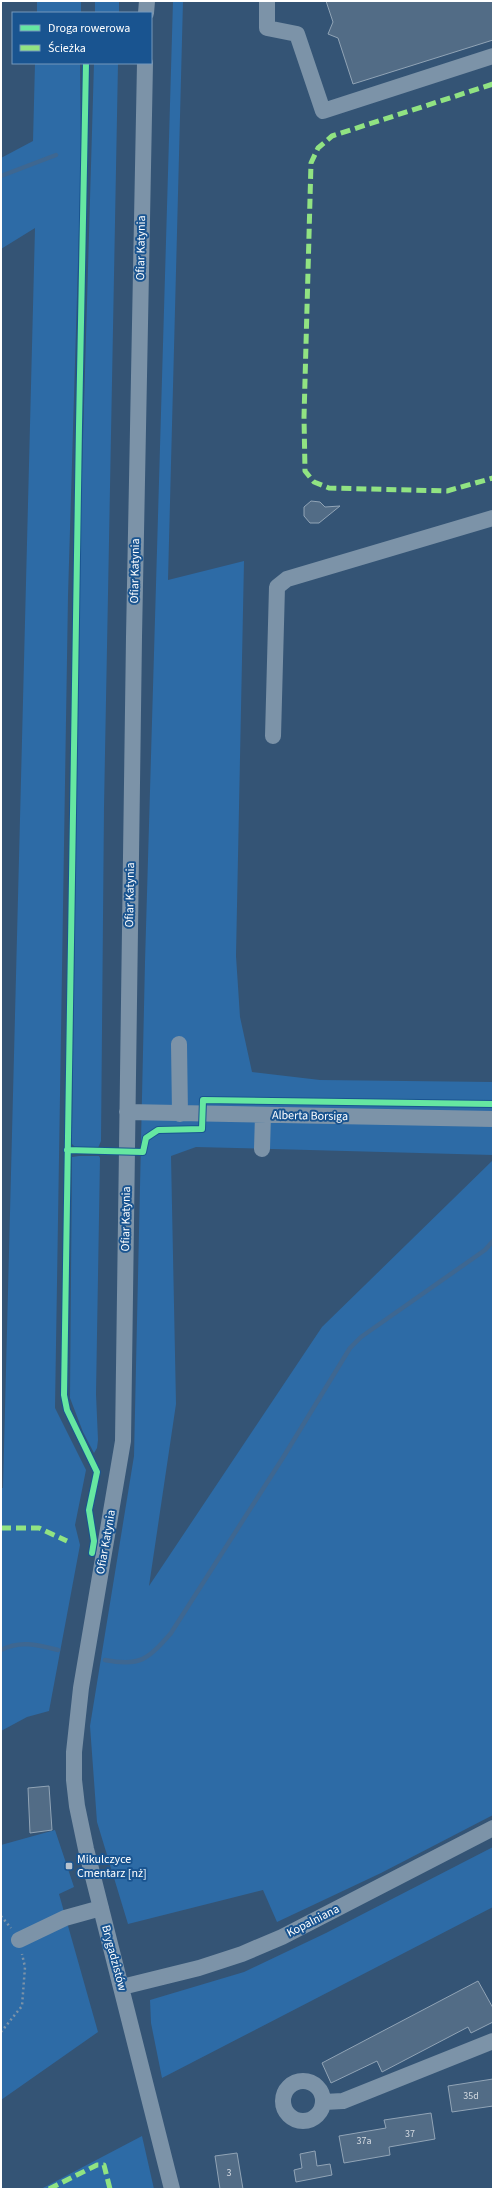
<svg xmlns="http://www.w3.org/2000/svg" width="494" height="2190" font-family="'Source Sans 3',sans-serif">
<rect width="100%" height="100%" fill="#345475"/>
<path fill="#2d6ba6" d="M37,1h44v12h-44z
M95,1h24v12h-24z
M173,1h10l-15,579 76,-19 249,-75 -249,75 -8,395 4,61 12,55 68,8 173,2v73l-297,-8 -25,9 5,248 -27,182 173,-259 171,-167v655l-112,58 -104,49 -14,-32 -135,34 -31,-102 -7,-96 44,-270 11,-494z
M35,63h45l1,100 -13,433 -13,812 31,62 -11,55 5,20 -31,166 -22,6 -26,14v-243h2l32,-1260 -34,21v-91l32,-17z
M94,63h24l-14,744 -3,334 -3,7 -23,-1 -3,-3v-14l8,-588z
M79,1156h20l1,2 -4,236 2,46 -1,8 -3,5 -11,-21 -13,-34 2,-241z
M55,1830l19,57 -15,7 39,138 -97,68v-255z
M493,1847v60l-331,171 -11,-55 -1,-23 94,-28 82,-39z
M142,2136l12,53h-113z"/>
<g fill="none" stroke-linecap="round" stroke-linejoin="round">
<path stroke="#3e6791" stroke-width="4.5" d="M1,176l55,-21
M1,1650c19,-10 37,-5 57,0
M105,1660c36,7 43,-1 66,-27l113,-177 66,-108 11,-11 124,-87 8,-9"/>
</g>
<path fill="#526c86" stroke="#91a4b6" d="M326,1h167v39l-140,44 -15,-46 -10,-4 5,-12z
M311,501l9,1 5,5 15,-1 -21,17h-9l-6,-7v-9z
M49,1786l3,44 -22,3 -2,-45z
M478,1981l15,27v14l-22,11 -3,-6 -86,45 -5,-11 -46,22 -9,-20z
M493,2079v27l-41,6 -4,-26z
M431,2113l4,26 -46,8 1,8 -46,8 -5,-27 47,-8 -2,-8z
M315,2151l2,15 13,-2 2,11 -36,7 -2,-12 8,-2 -2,-14z
M237,2153l6,36h-23l-5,-33z"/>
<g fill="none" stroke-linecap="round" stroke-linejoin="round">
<path stroke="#7c93a8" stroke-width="2.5" stroke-dasharray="2 3" stroke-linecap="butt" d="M1,1916l10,12
M1,2032l21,-26 3,-39 -3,-13"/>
<path stroke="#7c93a8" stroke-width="16" d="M267,1v27l30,6 26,77 170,-55
M146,13l1,-12
M145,63l-11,574 -11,804 -42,247 -7,64v28l3,26 9,43 86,340
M273,736l4,-149 10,-8 206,-61
M179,1044l1,70
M127,1112l366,7
M262,1149l1,-34
M19,1940l46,-22 36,-10
M122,1987l77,-19 43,-14 40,-17 211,-109
M283 2101a20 20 0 1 1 40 0a20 20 0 1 1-40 0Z
M324,2102l19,-1 150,-60"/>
<path stroke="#91e382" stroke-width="5" stroke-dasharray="10 5" stroke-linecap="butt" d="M493,84l-161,52 -14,12 -7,15 -7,254 1,54 9,11 15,6 118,3 46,-13
M1,1528h38l28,13
M49,2189l48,-24h7l6,24"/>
<defs>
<path id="cycleway" d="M86,63l-7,363 -15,969 3,15 30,62 -8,38 5,31 -2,12
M67,1150l76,2 3,-14 12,-8 44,-1 1,-29 290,4"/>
</defs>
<use href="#cycleway" stroke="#195490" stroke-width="8"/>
<use href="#cycleway" stroke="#66e7a1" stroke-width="6"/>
</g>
<rect fill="#b8c3cf" stroke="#195490" stroke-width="1.5" x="65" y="1862" width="8" height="8" rx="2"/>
<g text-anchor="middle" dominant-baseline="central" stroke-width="4" stroke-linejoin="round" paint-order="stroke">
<g font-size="10" fill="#d4dae1">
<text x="471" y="2096">35d</text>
<text x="410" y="2134">37</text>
<text x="364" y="2141">37a</text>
<text x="229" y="2173">3</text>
</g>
<g font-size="12" fill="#fff" stroke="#195490">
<text transform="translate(141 248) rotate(-89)">Ofiar Katynia</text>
<text transform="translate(135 571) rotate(-89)">Ofiar Katynia</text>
<text transform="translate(130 895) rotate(-89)">Ofiar Katynia</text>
<text transform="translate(310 1116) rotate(1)">Alberta Borsiga</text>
<text transform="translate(126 1219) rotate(-89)">Ofiar Katynia</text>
<text transform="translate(106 1542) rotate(-80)">Ofiar Katynia</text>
<text transform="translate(313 1921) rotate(-27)">Kopalniana</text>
<text transform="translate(114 1958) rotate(75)">Brygadzistów</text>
</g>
<g font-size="12" fill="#fff" stroke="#195490" text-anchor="start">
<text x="77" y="1859">Mikulczyce<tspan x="77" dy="14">Cmentarz [nż]</tspan></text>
</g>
</g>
<rect width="494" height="2190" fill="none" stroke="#ffffff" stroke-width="4"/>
<rect x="12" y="12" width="140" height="52" fill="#195490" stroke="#7598bc"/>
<rect x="20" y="25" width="20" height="6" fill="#66e7a1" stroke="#7598bc"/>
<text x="48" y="32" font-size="12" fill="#ffffff">Droga rowerowa</text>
<rect x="20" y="45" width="20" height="6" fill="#91e382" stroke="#7598bc"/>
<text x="48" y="52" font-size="12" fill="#ffffff">Ścieżka</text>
</svg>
